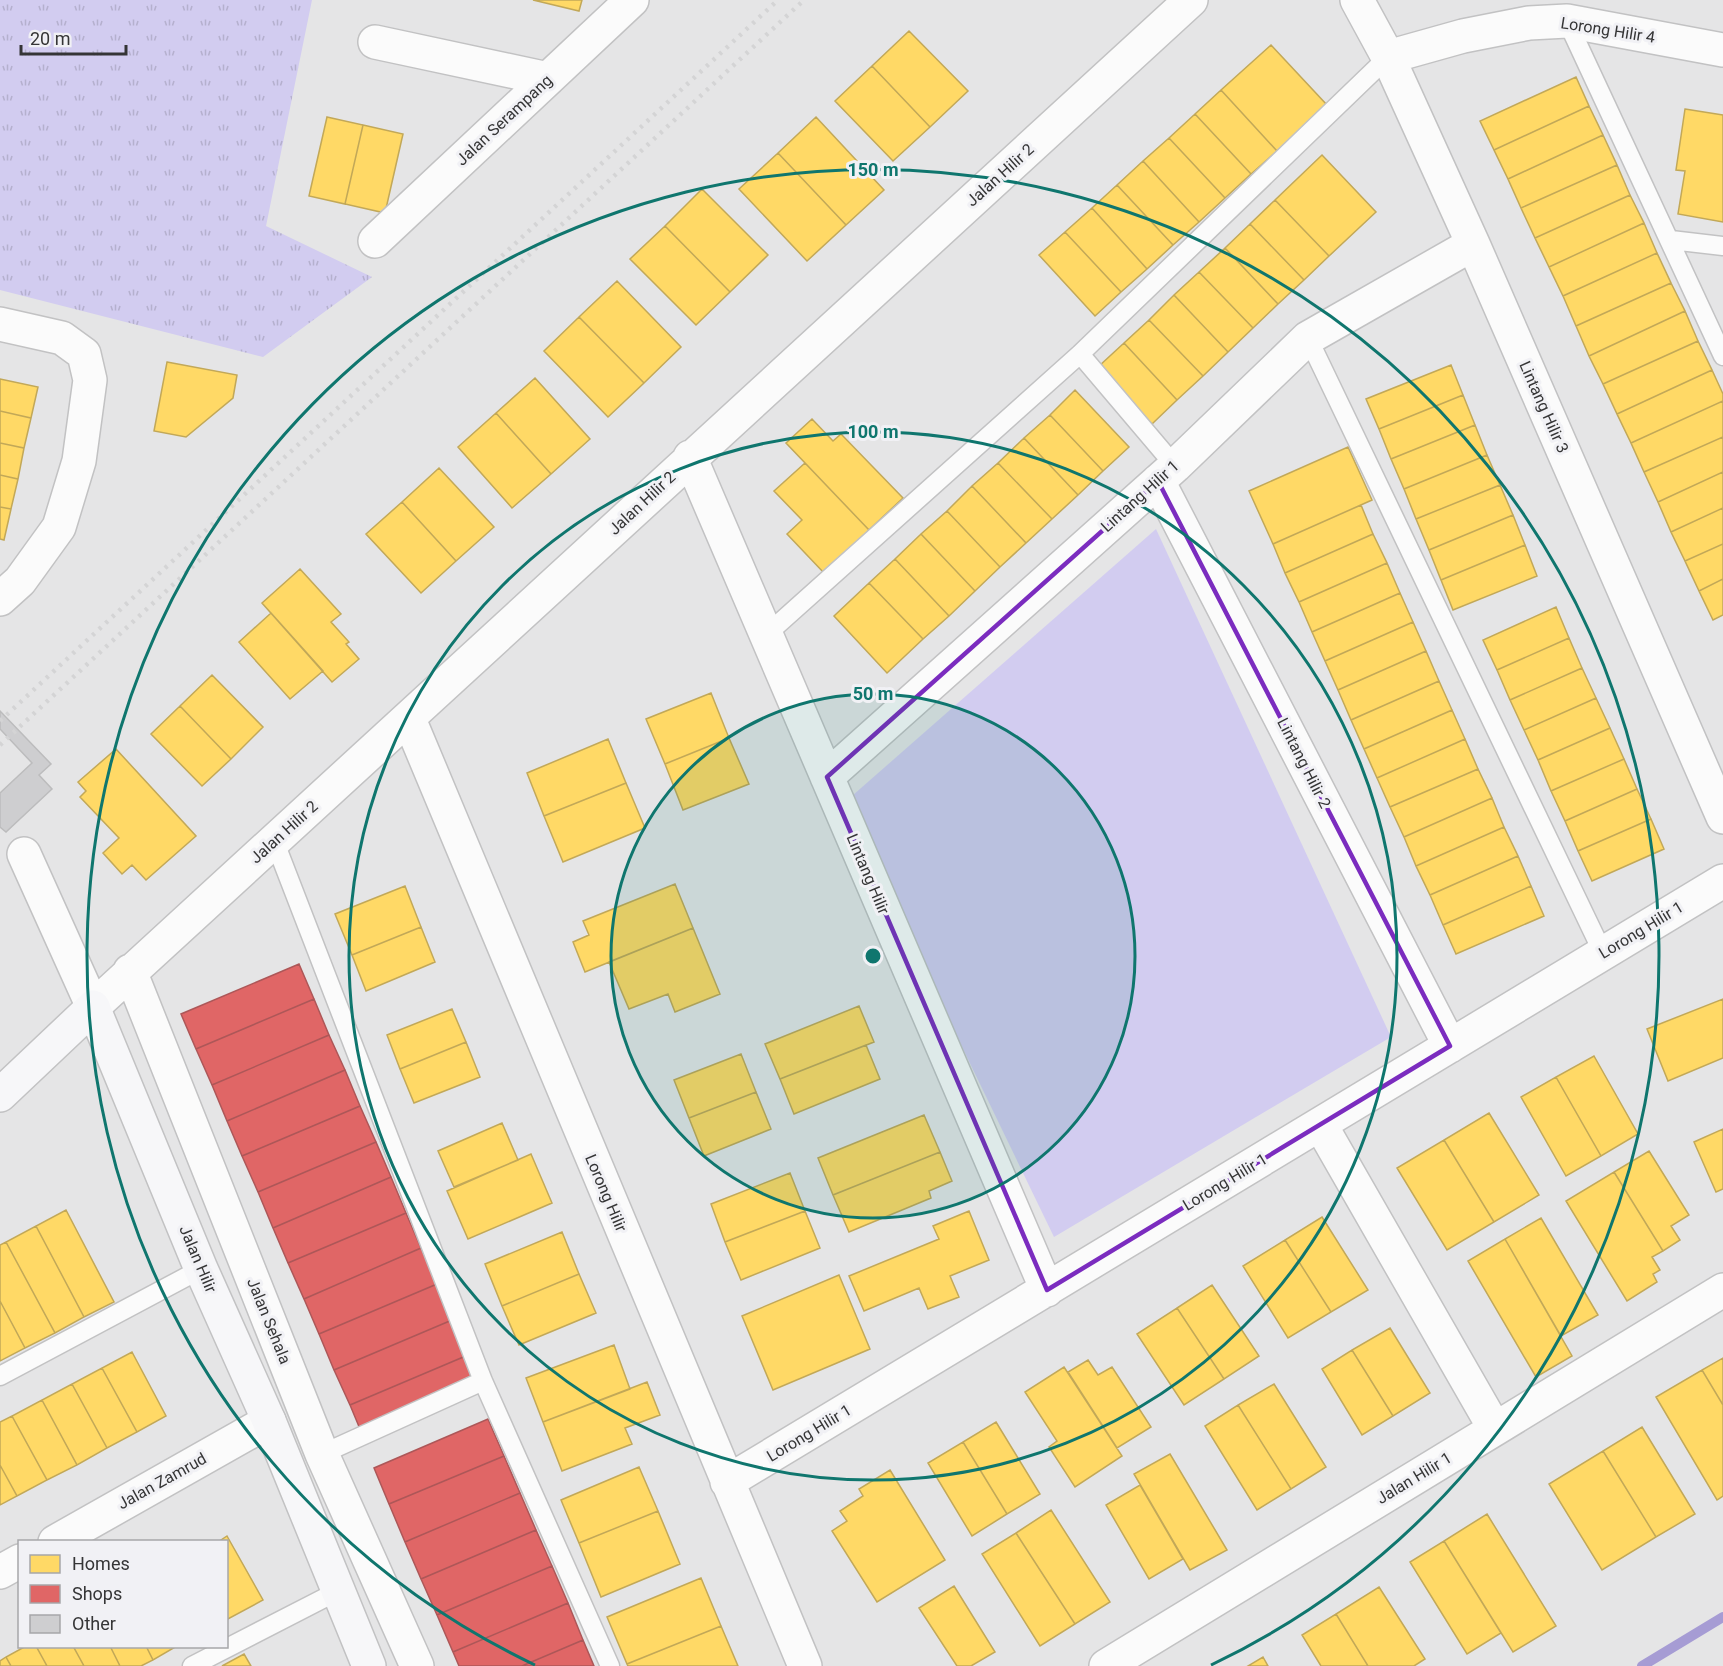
<svg xmlns="http://www.w3.org/2000/svg" width="1723" height="1666" font-family="Roboto,sans-serif">
<defs>
<pattern id="grass-tufts" width="24" height="20" patternUnits="userSpaceOnUse" patternTransform="scale(1.5)"><rect width="24" height="20" fill="#d2ccf0"/><path d="M3 7l-1-3M5 7V3M7 7l1-3M15 17l-1-3M17 17v-4M19 17l1-3" fill="none" stroke="#b5b0ce"/></pattern>
</defs>
<rect width="100%" height="100%" fill="#e5e5e6"/>
<path fill="url(#grass-tufts)" d="M0,0h312l-46,226 106,51 -109,80 -263,-67z"/>
<path fill="#d2ccf0" d="M1156,529l235,508 -337,200 -210,-434z"/>
<path fill="#ffd966" stroke="#c2a858" stroke-width="1.5" d="M533,0h49l-3,11z
M909,31l59,60 -38,36 -58,-61z
M1271,45l56,60 -50,46 -56,-61z
M872,66l58,61 -37,34 -58,-60z
M1576,77l13,29 -95,44 -14,-29z
M1221,90l56,61 -26,23 -56,-60z
M1589,106l14,29 -95,44 -14,-29z
M1685,109l38,6v107l-45,-8 7,-43 -9,-1z
M1195,114l56,60 -26,24 -56,-60z
M327,117l36,8 -18,79 -36,-8z
M816,117l68,73 -38,35 -68,-72z
M363,125l40,9 -18,79 -40,-9z
M1603,135l14,30 -96,43 -13,-29z
M1169,138l56,60 -26,24 -56,-61z
M778,153l68,72 -39,36 -68,-72z
M1322,155l54,57 -47,44 -54,-56z
M1143,161l56,61 -26,23 -56,-60z
M1617,165l13,30 -95,43 -14,-30z
M1117,185l56,60 -26,24 -55,-61z
M702,189l66,66 -38,37 -65,-66z
M1630,195l14,28 -95,44 -14,-29z
M1275,200l54,56 -25,24 -54,-56z
M1092,208l55,61 -26,23 -56,-60z
M1644,223l13,30 -94,43 -14,-29z
M1250,224l54,56 -26,24 -53,-56z
M665,226l65,66 -34,33 -66,-66z
M1065,232l56,60 -26,24 -56,-61z
M1225,248l53,56 -25,24 -54,-56z
M1657,253l14,30 -95,43 -13,-30z
M1199,272l54,56 -25,24 -54,-57z
M617,281l64,66 -37,36 -65,-66z
M1671,283l14,28 -96,45 -13,-30z
M1174,295l54,57 -25,24 -54,-56z
M1685,311l13,30 -95,43 -14,-28z
M579,317l65,66 -36,34 -64,-66z
M1149,320l54,56 -26,24 -53,-57z
M1698,341l14,29 -95,44 -14,-30z
M1124,343l53,57 -25,24 -54,-57z
M167,362l70,13 -4,23 -47,39 -32,-6z
M1451,365l12,30 -84,34 -13,-30z
M1712,370l11,24v7l-92,42 -14,-29z
M535,378l55,61 -39,35 -55,-61z
M0,379l38,8 -7,31 -31,-7z
M1075,390l54,57 -26,24 -53,-56z
M1463,395l12,30 -84,34 -12,-30z
M1723,401v36l-79,35 -13,-29z
M0,411l31,7 -7,30 -24,-5z
M496,413l55,61 -39,34 -54,-61z
M1050,415l53,56 -25,24 -54,-57z
M812,419l21,22 8,-7 62,64 -34,32 -83,-87z
M1475,425l12,30 -83,34 -13,-30z
M1723,437v35l-65,30 -14,-30z
M1024,438l54,57 -26,24 -54,-56z
M0,443l24,5 -6,31 -18,-4z
M1348,447l24,53 -99,44 -24,-53z
M1487,455l13,30 -84,34 -12,-30z
M805,463l64,67 -45,43 -37,-39 15,-14 -28,-29z
M998,463l54,56 -26,24 -54,-57z
M439,468l55,59 -38,34 -54,-59z
M1723,472v36l-52,24 -13,-30z
M0,475l18,4 -7,30 -11,-2z
M1500,485l13,30 -84,35 -13,-31z
M972,486l54,57 -26,24 -53,-56z
M402,502l54,59 -35,32 -55,-59z
M1361,505l12,29 -88,39 -12,-29z
M0,507l11,2 -7,31 -4,-1z
M1723,508v36l-38,17 -14,-29z
M947,511l53,56 -25,24 -54,-57z
M1513,515l12,30 -84,35 -12,-30z
M921,534l54,57 -26,25 -54,-57z
M1373,534l14,29 -88,39 -14,-29z
M1723,544v35l-24,12 -14,-30z
M1525,545l12,31 -84,34 -12,-30z
M895,559l54,57 -26,23 -54,-56z
M1387,563l13,30 -88,39 -13,-30z
M300,569l41,45 -10,8 18,20 -3,2 13,15 -27,23 -70,-79z
M1723,579v36l-10,5 -14,-29z
M869,583l54,56 -36,34 -53,-57z
M1400,593l13,29 -88,39 -13,-29z
M1556,607l13,31 -72,32 -14,-30z
M271,613l52,58 -33,28 -51,-57z
M1413,622l13,29 -88,39 -13,-29z
M1569,638l13,30 -72,32 -13,-30z
M1426,651l13,30 -88,39 -13,-30z
M1582,668l14,30 -72,32 -14,-30z
M212,675l51,52 -32,32 -51,-53z
M1439,681l13,29 -88,39 -13,-29z
M711,693l18,45 -64,26 -19,-45z
M1596,698l14,30 -72,32 -14,-30z
M180,706l51,53 -29,27 -51,-52z
M1452,710l13,29 -88,39 -13,-29z
M1610,728l14,31 -73,32 -13,-31z
M729,738l20,46 -66,26 -18,-46z
M608,739l18,44 -82,33 -17,-43z
M1465,739l13,30 -88,38 -13,-29z
M116,749l80,87 -50,44 -14,-15 -10,9 -19,-21 16,-15 -39,-41 6,-6 -8,-9z
M1624,759l13,30 -72,32 -14,-30z
M1478,769l14,29 -88,39 -14,-30z
M626,783l19,45 -82,34 -19,-46z
M1637,789l14,30 -73,32 -13,-30z
M1492,798l12,29 -88,39 -12,-29z
M1651,819l13,30 -72,32 -14,-30z
M1504,827l14,29 -88,39 -14,-29z
M1518,856l13,30 -88,39 -13,-30z
M675,884l18,44 -108,44 -12,-30 16,-7 -6,-14z
M405,886l16,41 -69,28 -17,-41z
M1531,886l13,30 -88,38 -13,-29z
M421,927l14,35 -69,29 -14,-36z
M693,928l27,66 -45,18 -7,-18 -39,15 -20,-47z
M1723,999v59l-55,23 -21,-52z
M859,1006l15,36 -94,37 -15,-35z
M452,1009l14,33 -66,27 -13,-34z
M466,1042l14,35 -66,26 -14,-34z
M866,1045l14,34 -86,35 -14,-35z
M741,1054l15,38 -67,26 -15,-38z
M1594,1056l44,78 -37,22 -45,-79z
M1556,1077l45,79 -35,20 -45,-79z
M756,1092l15,37 -67,27 -15,-38z
M1489,1113l50,82 -45,27 -50,-82z
M924,1115l16,37 -107,43 -15,-37z
M502,1123l16,37 -64,27 -16,-36z
M1723,1129v60l-7,3 -22,-50z
M1444,1140l50,82 -47,28 -50,-82z
M1649,1151l40,64 -18,11 9,14 -17,11 -49,-79z
M940,1152l12,29 -23,10 2,7 -82,34 -16,-37z
M531,1154l21,49 -84,36 -21,-48z
M1614,1172l49,79 -11,6 8,13 -7,4 4,8 -30,19 -61,-100z
M790,1173l15,38 -80,31 -14,-38z
M66,1210l48,92 -30,15 -48,-91z
M805,1211l15,37 -79,32 -16,-38z
M969,1211l20,49 -39,16 9,21 -31,12 -9,-21 -55,23 -15,-35 90,-37 -6,-13z
M1322,1217l46,73 -37,22 -46,-72z
M1541,1218l57,97 -37,21 -56,-97z
M36,1226l48,91 -29,16 -49,-91z
M562,1232l17,42 -77,32 -17,-42z
M1505,1239l67,117 -36,21 -68,-116z
M1285,1240l46,72 -43,26 -45,-72z
M6,1242l49,91 -30,15 -25,-47v-56z
M579,1274l17,39 -77,32 -17,-39z
M839,1275l31,74 -97,41 -31,-74z
M1212,1285l47,71 -35,23 -47,-71z
M0,1301l25,47 -25,13z
M1177,1308l47,71 -40,26 -47,-71z
M1390,1328l40,65 -37,23 -41,-66z
M614,1345l16,44 -87,33 -17,-44z
M1352,1350l41,66 -31,19 -40,-66z
M132,1352l34,64 -29,16 -35,-64z
M1723,1358v47l-21,-35z
M1088,1360l10,15 14,-8 39,60 -34,21 -49,-76z
M1064,1367l58,89 -47,31 -26,-40 8,-6 -32,-49z
M102,1368l35,64 -30,16 -35,-64z
M1702,1370l21,35v91l-6,4 -61,-103z
M647,1382l13,33 -35,13 7,16 -70,27 -19,-49z
M72,1384l35,64 -30,17 -35,-65z
M1274,1384l52,83 -35,22 -53,-84z
M42,1400l35,65 -30,15 -35,-64z
M1238,1405l53,84 -34,21 -52,-84z
M12,1416l35,64 -30,16 -17,-31v-43z
M996,1422l44,72 -33,20 -44,-72z
M1642,1427l53,87 -39,23 -53,-86z
M963,1442l44,72 -35,22 -44,-73z
M1603,1451l53,86 -54,33 -53,-86z
M1170,1454l57,96 -37,20 -56,-96z
M0,1465l17,31 -17,9z
M639,1467l19,44 -79,32 -18,-43z
M890,1470l55,90 -68,42 -45,-71 15,-10 -7,-10 23,-15 -4,-7z
M1140,1485l43,74 -34,20 -43,-74z
M1051,1510l59,92 -35,22 -59,-91z
M658,1511l22,53 -79,33 -22,-54z
M1487,1514l69,112 -43,26 -69,-111z
M1016,1533l59,91 -35,22 -58,-92z
M227,1536l36,64 -37,20v-78h-8z
M1444,1541l57,92 -34,21 -57,-92z
M701,1578l20,48 -94,38 -20,-47z
M954,1586l41,66 -24,14h-14l-38,-58z
M1379,1587l46,72 -11,7h-46l-32,-52z
M1336,1614l32,52h-47l-19,-31z
M721,1626l17,40h-110l-1,-2z
M26,1646h10l11,20h-36l-5,-9z
M36,1646h37l11,20h-37z
M73,1646h37l10,20h-36z
M110,1646h36l7,14 -12,6h-21z
M146,1646h31l-24,14z
M244,1654l7,12h-29z
M6,1657l5,9h-11v-5z
M1263,1657l5,9h-20z"/>
<path fill="#e06666" stroke="#ad5758" stroke-width="1.5" d="M299,964l15,35 -118,50 -15,-35z
M314,999l15,36 -117,50 -16,-36z
M329,1035l16,35 -118,51 -15,-36z
M345,1070l15,36 -118,50 -15,-35z
M360,1106l16,36 -118,50 -16,-36z
M376,1142l15,35 -118,51 -15,-36z
M391,1177l15,36 -118,50 -15,-35z
M406,1213l15,35 -117,51 -16,-36z
M421,1248l16,36 -118,50 -15,-35z
M437,1284l15,36 -118,50 -15,-36z
M452,1320l16,35 -118,50 -16,-35z
M468,1355l15,36 -118,50 -15,-36z
M488,1419l16,37 -115,48 -15,-36z
M504,1456l16,37 -115,49 -16,-38z
M520,1493l16,37 -115,49 -16,-37z
M536,1530l16,36 -115,49 -16,-36z
M552,1566l16,37 -115,49 -16,-37z
M568,1603l15,37 -61,26h-63l-6,-14z
M583,1640l11,26h-72z"/>
<g fill="none" stroke-linecap="round" stroke-linejoin="round">
<path stroke="#a69cd4" stroke-width="10" d="M1642,1666l81,-49"/>
</g>
<path fill="#ceced0" stroke="#bcbcbd" stroke-width="1.5" d="M0,711l51,53 -12,11 13,14 -46,43 -6,-5v-34l32,-30 -32,-34z"/>
<g fill="none" stroke-linecap="round" stroke-linejoin="round">
<defs>
<path id="lane" d="M1567,21l156,335
M1671,240l52,6
M1308,338l295,615
M1080,354l95,112
M766,635l314,-281 308,-297
M274,840l209,541 127,285
M0,1376l201,-107
M322,1454l161,-73
M192,1666l146,-75"/>
<path id="street" d="M1357,0l31,57 85,187 250,573
M375,42l173,37
M1388,57l75,-21 66,-13 38,-2 156,29
M375,241l257,-241
M0,324l62,14 22,16 6,26 -11,81 -20,66 -39,54 -20,18
M690,457l357,833
M1158,481l292,565
M409,719l396,947
M827,777l348,-311 133,-128 165,-94
M24,854l69,153 1098,-1007
M130,971l192,483 95,212
M1320,1124l175,305
M727,1482l996,-601
M55,1542l214,-121
M0,1572l20,-11
M1106,1666l617,-376"/>
<path id="secondary" d="M0,1095l93,-88 108,262 68,152 100,245"/>
</defs>
<use href="#lane" stroke="#c2c2c3" stroke-width="21"/>
<use href="#street" stroke="#c2c2c3" stroke-width="36"/>
<use href="#secondary" stroke="#c2c2c3" stroke-width="36"/>
<use href="#lane" stroke="#fbfbfb" stroke-width="18"/>
<use href="#street" stroke="#fbfbfb" stroke-width="33"/>
<use href="#secondary" stroke="#f7f7f9" stroke-width="33"/>
<path stroke="#d4d4d5" stroke-width="4.5" stroke-dasharray="3 6" stroke-linecap="butt" d="M0,721l778,-721
M0,745l804,-745"/>
</g>
<path fill="none" stroke="#7b2cbf" stroke-width="4.5" stroke-linejoin="round" d="M1158,481l292,565 -403,244 -220,-513z"/>
<circle cx="873" cy="956" r="262" fill="#0f766e" fill-opacity=".12"/>
<g fill="none" stroke="#0f766e" stroke-width="3">
<circle cx="873" cy="956" r="262"/>
<circle cx="873" cy="956" r="524"/>
<path d="M535 1665A786 786 0 1 1 1211 1665"/>
</g>
<g text-anchor="middle" dominant-baseline="central" stroke-width="6" stroke-linejoin="round" paint-order="stroke">
<g font-size="16" fill="#353536" stroke="#f1f1f5">
<text transform="translate(1608 30) rotate(9)">Lorong Hilir 4</text>
<text transform="translate(504 120) rotate(-43)">Jalan Serampang</text>
<text transform="translate(1000 175) rotate(-42)">Jalan Hilir 2</text>
<text transform="translate(1544 407) rotate(66)">Lintang Hilir 3</text>
<text transform="translate(1140 496) rotate(-42)">Lintang Hilir 1</text>
<text transform="translate(642 503) rotate(-43)">Jalan Hilir 2</text>
<text transform="translate(1304 763) rotate(63)">Lintang Hilir 2</text>
<text transform="translate(284 832) rotate(-42)">Jalan Hilir 2</text>
<text transform="translate(868 874) rotate(67)">Lintang Hilir</text>
<text transform="translate(1641 930) rotate(-31)">Lorong Hilir 1</text>
<text transform="translate(1225 1182) rotate(-31)">Lorong Hilir 1</text>
<text transform="translate(606 1193) rotate(67)">Lorong Hilir</text>
<text transform="translate(198 1259) rotate(67)">Jalan Hilir</text>
<text transform="translate(269 1321) rotate(68)">Jalan Sehala</text>
<text transform="translate(809 1433) rotate(-31)">Lorong Hilir 1</text>
<text transform="translate(1414 1478) rotate(-31)">Jalan Hilir 1</text>
<text transform="translate(162 1481) rotate(-29)">Jalan Zamrud</text>
</g>
</g>
<circle cx="873" cy="956" r="9" fill="#0f766e" stroke="#f1f1f5" stroke-width="3"/>
<g font-size="18" text-anchor="middle" font-weight="bold" fill="#0f766e" stroke="#f1f1f5" stroke-width="6" stroke-linejoin="round" paint-order="stroke">
<text x="873" y="176">150 m</text>
<text x="873" y="438">100 m</text>
<text x="873" y="700">50 m</text>
</g>
<rect x="18" y="1540" width="210" height="108" fill="#f1f1f5" stroke="#a6a6a9" stroke-width="1.5"/>
<rect x="30" y="1555" width="30" height="18" fill="#ffd966" stroke="#a6a6a9" stroke-width="1.5"/>
<text x="72" y="1570" font-size="18" fill="#353536">Homes</text>
<rect x="30" y="1585" width="30" height="18" fill="#e06666" stroke="#a6a6a9" stroke-width="1.5"/>
<text x="72" y="1600" font-size="18" fill="#353536">Shops</text>
<rect x="30" y="1615" width="30" height="18" fill="#ceced0" stroke="#a6a6a9" stroke-width="1.5"/>
<text x="72" y="1630" font-size="18" fill="#353536">Other</text>
<path d="M21 45v9h105v-9" fill="none" stroke="#353536" stroke-width="3"/>
<text x="30" y="45" font-size="18" fill="#353536" stroke="#f1f1f5" stroke-width="4.5" paint-order="stroke">20 m</text>
</svg>
